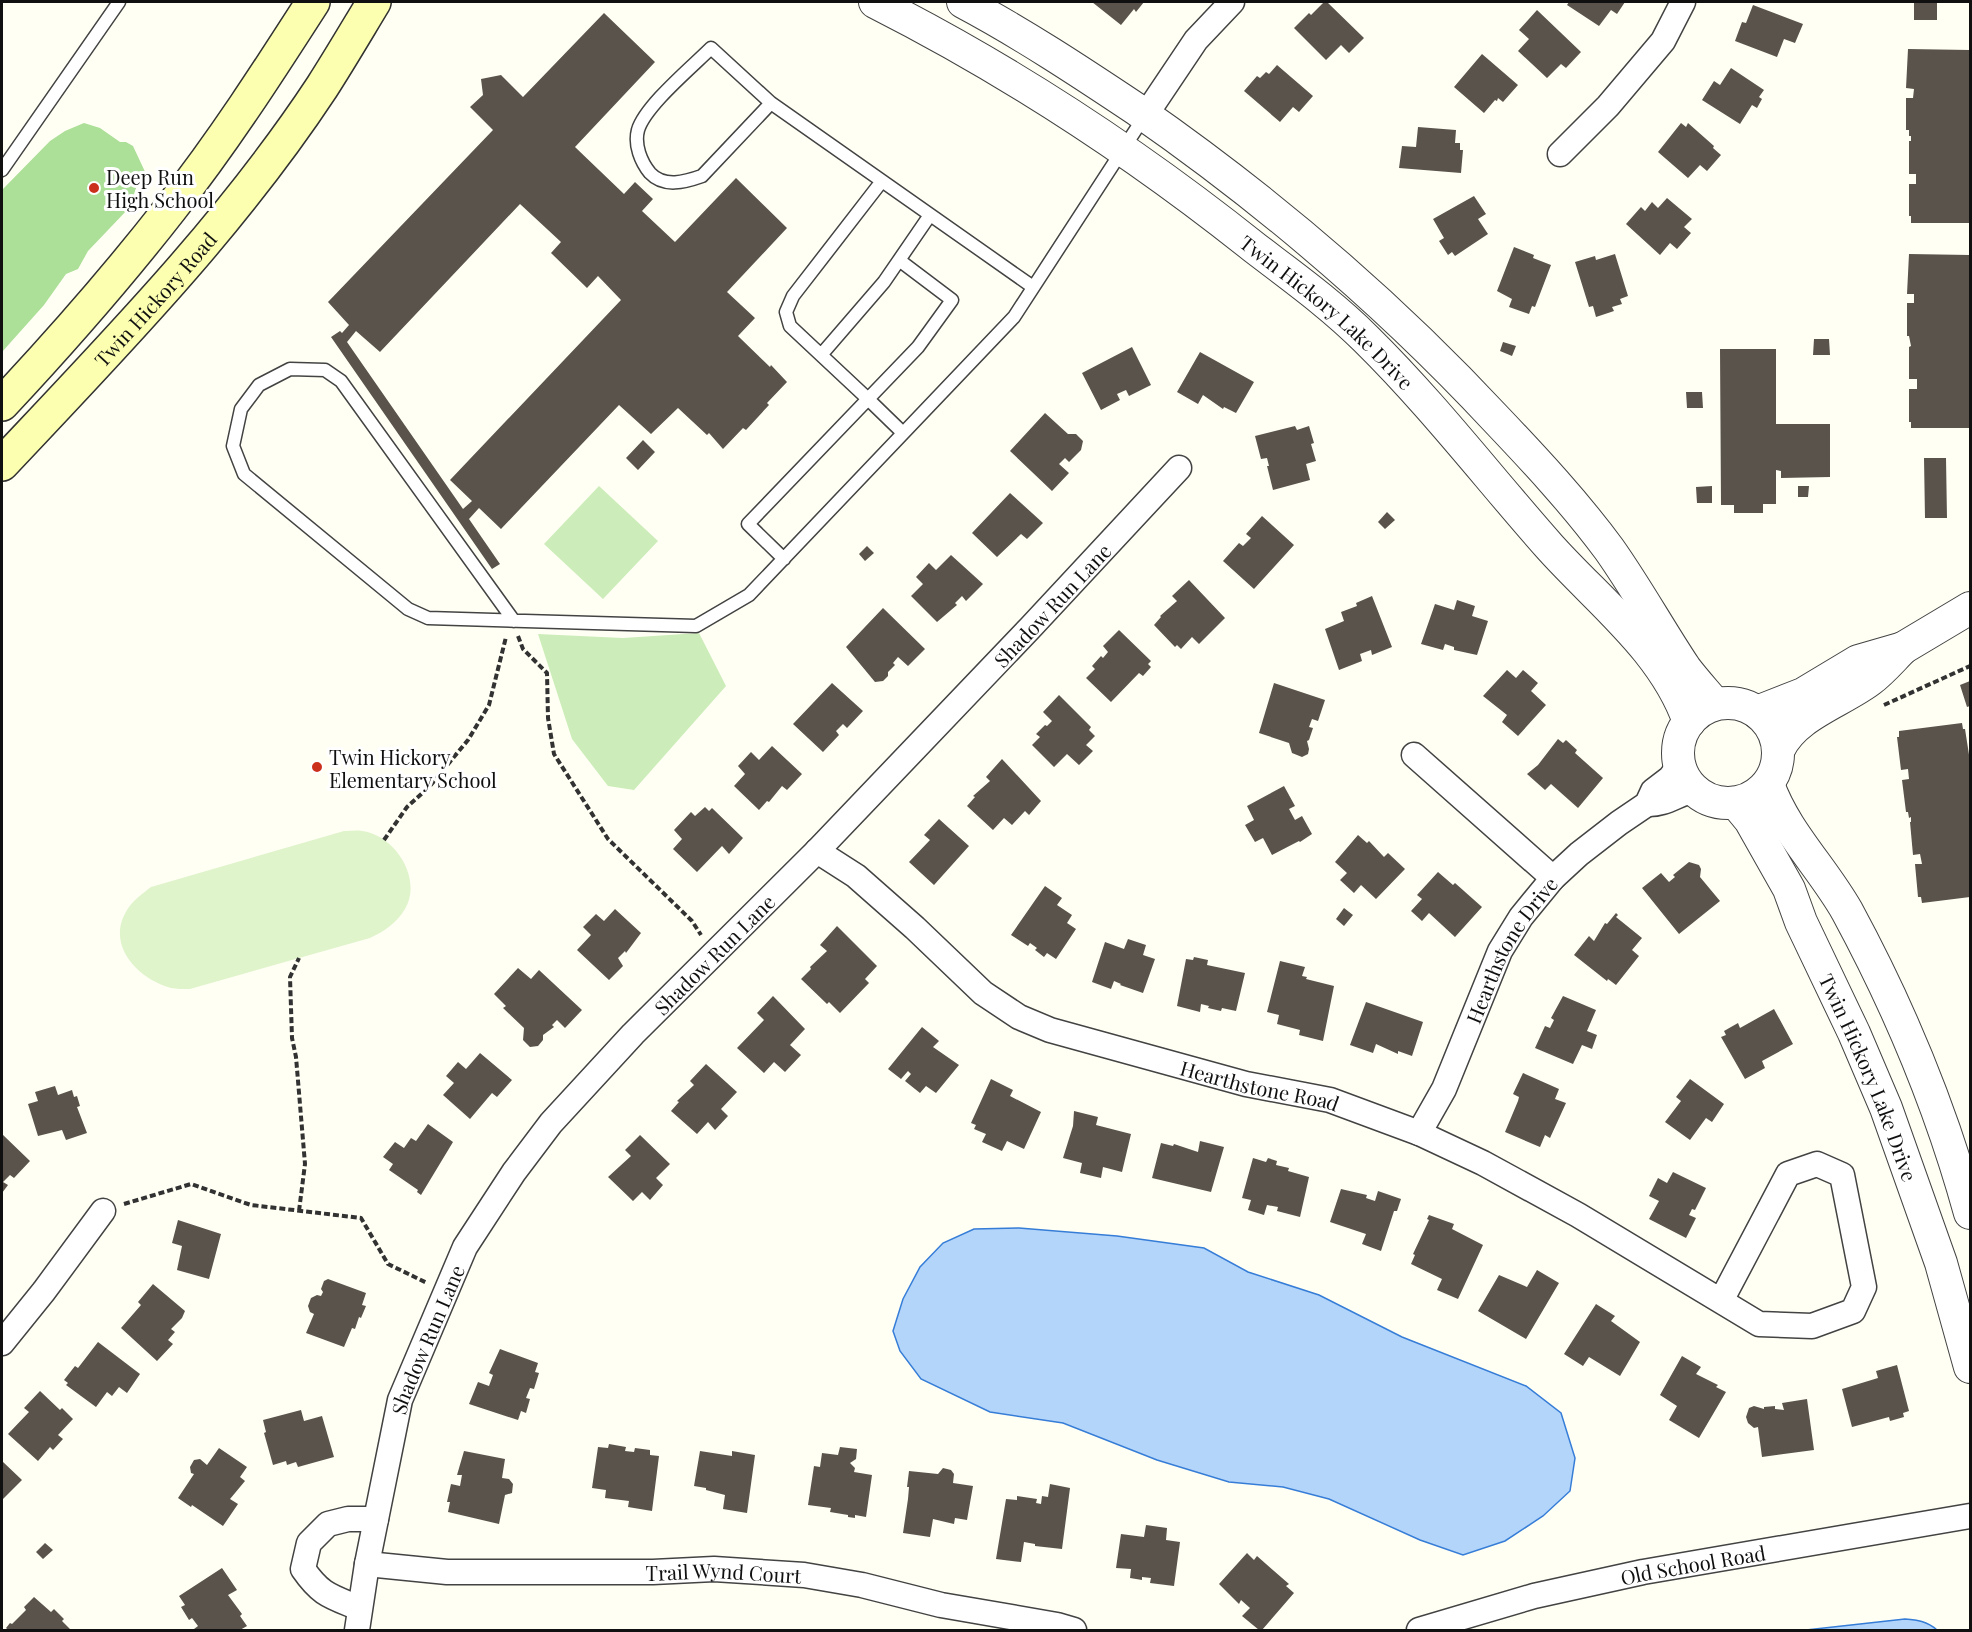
<svg xmlns="http://www.w3.org/2000/svg" width="1972" height="1632" font-family="'Playfair Display',serif">
<rect width="100%" height="100%" fill="#fffff4"/>
<path fill="#ccedb9" d="M599,486l59,55 -55,58 -59,-55z
M699,633l27,53 -92,104 -26,-4 -36,-47 -34,-105 85,4z"/>
<path fill="#acdf97" d="M84,123l16,5 20,14h6l7,4 14,30 -8,4 -10,28 -41,43 -10,18 -12,5 -22,31 -42,47v-162l48,-49 15,-10z"/>
<path fill="#e0f4cc" d="M344,831c6,0 13,-1 18,0 33,4 61,48 43,78 -8,14 -22,23 -35,29l-180,51c-7,0 -14,0 -19,-1 -33,-9 -66,-43 -44,-78 6,-10 15,-16 24,-23z"/>
<path fill="#b4d5fa" stroke="#367dd7" stroke-width="1.5" d="M1019,1228l98,8 87,12 44,24 71,23 83,42 124,49 35,27 14,45 -5,33 -27,25 -38,25 -42,14 -43,-15 -91,-41 -46,-12 -54,-5 -72,-22 -94,-37 -73,-11 -69,-33 -21,-28 -7,-20 10,-32 17,-32 23,-24 31,-14z
M1905,1619c12,1 22,2 32,11h-131z"/>
<path fill="#5a534c" fill-rule="evenodd" d="M1092,2h52l-8,10 -2,-3 -13,16z
M1324,2h3l37,36 -15,15 -8,-8 -15,15 -32,-32 15,-15 2,2z
M1569,2h56l-8,12 -6,-4 -12,16 -32,-21z
M1914,2h23v18h-23z
M1753,5l50,19 -8,19 -11,-4 -7,18 -42,-16 7,-19 4,1z
M1537,10l44,42 -15,16 -5,-4 -14,14 -29,-27 11,-12 -10,-9z
M604,13l51,49 -80,85 49,47 11,-12 18,17 -11,12 33,31 61,-64 51,50 -60,64 28,26 -17,18 32,31 1,-2 16,17 -20,21 2,2 -23,25 -3,-2 -20,21 -14,-16 -2,2 -29,-27 -27,26 -32,-29 -118,124 -22,-21 -10,11 31,45 -8,5 -161,-232 9,-6 2,2 7,-8 -21,-23 165,-172 -23,-23 13,-12 -2,-16 20,-4 22,22zM520,204l41,38 -10,11 36,35 11,-12 23,24 -171,180 22,21 -9,8 -116,-167 9,-11 24,21z
M1908,49l62,1v173h-59v-7h-2v-32h7v-10h-7v-33h2v-5h-2v-6h-3v-32h7l1,-9 -8,-1z
M1482,54l36,31 -15,17 -5,-4 -1,3 -2,-1 -11,13 -30,-26z
M1277,65l36,31 -14,16 -6,-5 -13,15 -36,-31 13,-15 3,2 6,-6 3,2z
M1731,68l33,22 -5,7 3,2 -5,9 -5,-3 -12,19 -38,-24 12,-19 6,4z
M1681,123l5,4 2,-4 26,23 -1,2 8,7 -14,16 -7,-6 -12,13 -30,-26z
M1418,127l38,3 -1,13h5v7h3l-2,23 -62,-5 3,-22 14,1z
M1474,196l12,18 -8,5 10,15 -33,22 -3,-4 -4,3 -9,-14 5,-3 -11,-19z
M1667,198l25,21 -8,8 7,6 -14,16 -7,-6 -10,12 -34,-31 15,-17 4,4 7,-9 6,6z
M1514,247l20,8 -1,3 18,7 -16,42 -3,-1 -3,8 -20,-7 3,-8 -15,-8z
M1615,254l13,42 -8,3 2,5 -10,3 2,4 -18,6 -3,-11 -4,1 -14,-45 20,-6 1,4z
M1909,254l61,1v173h-59v-6h-2v-33h8v-10h-8v-32l2,-1 -2,-10h-2v-33h7v-9h-7z
M1814,339h15l1,16h-17z
M1503,342l13,4 -4,10 -12,-5z
M1132,347l19,38 -22,11 -3,-6 -9,4 3,6 -19,10 -19,-37z
M1720,349h56v75h54v53l-49,1v-7l-5,-1v34h-13v9h-29v-8h-13z
M1200,352l54,30 -18,31 -12,-6 -1,2 -20,-14 -5,9 -21,-12z
M1686,392h16l1,16h-16z
M1045,413l23,21h8l7,7 -2,9 -12,12 -4,-4 -6,6 10,9 -17,18 -42,-40z
M1295,426l2,4 12,-4 5,17 -3,1 5,17 -10,3 4,16 -37,10 -6,-24h2l-2,-8 -6,1 -6,-23z
M643,440l12,12 -17,18 -12,-12z
M1924,458h22l1,60h-22z
M1712,486v17h-15l-1,-16z
M1798,486h11l-1,11h-10z
M1010,493l33,30 -16,16 -6,-5 -24,23 -25,-24z
M1387,512l8,8 -10,9 -7,-7z
M1262,516l32,29 -40,44 -31,-28 16,-18 4,3 8,-8 -5,-4z
M867,546l7,7 -9,8 -6,-7z
M951,555l32,29 -17,17 -4,-5 -7,7 2,2 -20,17 -26,-26 12,-12 -7,-7 13,-14 7,7z
M1189,580l36,38 -26,26 -7,-7 -11,12 -4,-4 -2,2 -21,-22 7,-8 -1,-1 17,-15 -5,-5z
M1372,596l20,51 -20,8 -1,-5 -11,4 2,7 -23,9 -14,-41 19,-8 -3,-9 16,-6 -1,-3z
M1457,600l18,6 -3,10 16,5 -11,34 -23,-5v-3l-9,-3 -2,6 -22,-6 14,-40 19,6z
M883,608l42,41 -17,17 -10,-9 -5,6 2,2 -7,7v4l-5,5 -8,1 -29,-35z
M1119,630l32,31 -3,3 3,3 -8,9 -4,-3 -28,29 -25,-24 9,-9 -3,-3 9,-10 2,2 5,-6 -5,-6z
M1507,670l9,8 7,-8 15,13 -7,8 15,14 -28,31 -16,-14 5,-7 -24,-19z
M1970,681v25l-3,1 -7,-22z
M832,683l31,28 -16,17 -4,-4 -7,7 3,4 -16,17 -30,-28z
M1274,683l51,17 -7,21 -6,-2 -3,8 4,1 -4,12 -2,1 2,8 -1,5 -6,3 -10,-4 -3,-10 -30,-10z
M1059,695l32,32 -2,3 6,6 -9,9 7,6 -14,14 -12,-11 -13,13 -22,-22 8,-8 -4,-3 9,-9 2,1 5,-5 -9,-9z
M1962,723l1,6h2l5,32v136l-48,6 -1,-6h-3l-3,-33h7l-2,-10 -7,1 -3,-33h1v-5l-2,1 -1,-6h-2l-4,-32 7,-1 -1,-10 -7,1 -4,-33h2v-6z
M1558,739l5,4 3,-3 11,10 -2,3 28,25 -25,30 -27,-24 -6,6 -18,-16 11,-9z
M772,746l30,28 -15,16 -5,-4 -13,16 -2,-1 -8,9 -25,-24 11,-12 -7,-8 13,-14 8,8z
M1002,759l39,42 -12,14 -4,-4 -13,14 -8,-7 -11,12 -26,-24 8,-9 -2,-1 17,-15 -4,-4z
M1284,786l11,20 -6,3 6,11 7,-4 10,18 -12,8 -1,-1 -27,14 -9,-17 -8,4 -10,-17 9,-5 -7,-14z
M705,807l4,4 3,-3 31,30 -14,16 -7,-8 -25,26 -24,-23 9,-10 -8,-9 17,-18 4,4z
M939,819l30,27 -35,39 -25,-23 21,-22 -6,-5z
M1358,835l9,8 2,-2 15,16 4,-4 17,16 -29,30 -15,-14 -7,8 -14,-13 7,-7 -12,-11z
M1689,862l10,3 2,4 -1,8 20,24 -41,33 -37,-46 19,-15 8,9 6,-5 -2,-2z
M1438,872l15,13 2,-2 27,24 -27,30 -26,-24 -7,8 -11,-10 11,-12 -5,-4z
M1045,886l17,12 -5,7 15,10 -5,8 9,6 -20,30 -9,-6 -3,4 -9,-7 2,-2 -7,-5 -2,3 -17,-11z
M1344,908l9,7 -9,11 -8,-7z
M615,909l26,24 -15,20 -1,-2 -7,7 5,8 -14,14 -32,-30 14,-15 -8,-8 13,-13 8,7z
M1616,913l2,2 -2,2 26,21 -10,12 7,6 -23,29 -8,-6 -1,2 -33,-26 15,-19 5,5 11,-18 2,1z
M837,926l40,40 -12,13 4,4 -29,30 -11,-11 -2,2 -26,-25 10,-10 -1,-2 17,-16 -7,-6z
M1128,939l18,6 -3,10 12,4 -12,34 -23,-8 1,-1 -7,-3 -3,8 -19,-7 13,-40 19,7z
M1194,957l14,3 -1,5 38,8 -9,38 -14,-3 -1,3 -13,-3 1,-2 -8,-2 -1,8 -23,-6 9,-47 7,1z
M1280,961l25,6 -3,9 5,1 -1,2 28,7 -11,55 -24,-6 1,-5 -23,-6 2,-9 -12,-3z
M518,968l13,11 8,-9 43,40 -17,18 -8,-8 -5,5 2,2 -11,8v5l-5,6 -8,1 -7,-7 1,-12 -21,-20 3,-2 -12,-12z
M773,996l32,33 -15,16 11,10 -16,17 -11,-10 -10,11 -27,-25 27,-28 -7,-7z
M1563,996l33,14 -9,21 10,4 -5,14 -10,-4 -9,19 -38,-16 10,-22 5,2 4,-8 -3,-2z
M1366,1002l57,20 -11,34 -14,-5v3l-22,-10 -3,9 -23,-8z
M1774,1009l19,35 -31,17 3,7 -20,11 -24,-42 5,-2 -2,-4 14,-8 2,5z
M922,1027l17,14 -6,6 26,18 -23,28 -10,-7 -6,7 -15,-12 6,-7 -3,-3 -7,8 -13,-10z
M480,1053l32,27 -15,17 -5,-4 -22,26 -27,-24 11,-12 -8,-7 12,-14 8,7z
M706,1064l31,28 -16,17 7,7 -13,14 -7,-8 -11,12 -26,-23 8,-9 -2,-1 17,-16 -4,-4z
M1523,1073l36,16 -4,10 11,4 -16,35 -5,-3 -5,12 -35,-15 13,-31 1,-4 -6,-3z
M991,1079l22,11 -3,6 31,16 -17,37 -17,-8 -5,10 -20,-9 4,-8 -12,-5 2,-4 -5,-2z
M1690,1079l34,25 -12,18 -6,-4 -16,22 -25,-18 16,-21 -5,-4z
M55,1086l3,9 14,-5 2,7 3,-1 3,10 -3,1 10,26 -21,7 -4,-10 -24,6 -10,-32 10,-3 -3,-9z
M1074,1111l24,6 -2,8 35,9 -9,38 -19,-5 -2,11 -21,-5 2,-10 -19,-5 10,-32z
M428,1124l25,18 -32,53 -4,-3 1,-2 -29,-20 4,-6 -10,-7 12,-15 9,6 7,-10 5,3z
M2,1134l28,27 -16,17 -4,-3 -7,7 5,3 -6,8z
M640,1135l30,29 -14,14 7,7 -13,15 -8,-8 -9,9 -25,-24 23,-21 -6,-6z
M1200,1141l24,6 -13,45 -59,-14 9,-35 12,3 1,-2 24,8z
M1253,1158l13,4 2,-4 9,3 -1,4 13,3 -1,3 21,6 -9,40 -23,-6 1,-4 -11,-2 -3,10 -16,-5 3,-10 -9,-2z
M1673,1172l33,16 -11,22 -3,-1 -3,6 7,3 -10,20 -37,-19 10,-18 -10,-5 9,-18 9,5z
M1341,1189l26,6 -1,3 9,3 3,-10 23,8 -4,12h-3l-13,40 -19,-7 4,-10 -36,-12z
M1429,1215l25,9 -2,5 31,16 -25,54 -21,-9 5,-11 -31,-15 4,-9 -2,-1 16,-34 -2,-1z
M178,1220l43,14 -12,45 -32,-9 5,-24 -10,-3z
M1537,1270l22,13 -33,56 -48,-28 21,-36 28,12z
M328,1279l38,14 -4,12 4,1 -5,12 -2,-1 -4,12 -3,-1 -8,19 -38,-14 8,-19 -4,-2 -2,-6 3,-8 6,-3 4,1 2,-4 -2,-3 3,-8z
M153,1284l32,27 -3,7 -11,11 4,3 -7,8 5,4 -16,17 -36,-33 20,-23 -3,-3z
M1596,1304l19,12 -4,5 29,21 -20,34 -31,-19 -6,9 -19,-12z
M98,1342l42,32 -13,19 -8,-6 -7,9 -5,-4 -11,15 -30,-22 2,-2 -4,-3 11,-14 3,2z
M500,1349l38,14 -3,9 4,1 -5,16 -4,-1 -4,10 4,1 -4,14 -5,-2 -3,9 -49,-16 9,-22 11,4 4,-11 -4,-2z
M1682,1356l19,11 -5,7 22,11 -2,2 10,5 -27,46 -30,-18 8,-14 -17,-11z
M1897,1365l12,46 -6,2 1,4 -14,4 -1,-4 -37,10 -10,-38 36,-11 -2,-7z
M40,1391l20,19 2,-2 11,11 -15,16 5,4 -10,11 -3,-3 -12,14 -30,-27 21,-22 -5,-4z
M1807,1399l7,51 -52,7 -4,-30 -4,1 -6,-5 -2,-6 3,-9 5,-2 10,3v-2l11,-1v3l9,1 -2,-7z
M301,1410l3,11 18,-5 12,41 -36,10 -2,-5 -9,3 -1,-4 -13,4 -9,-32 2,-1 -3,-12z
M609,1444l17,3 -1,4 9,1 1,-4 15,2v5l9,1 -7,55 -24,-4 1,-6 -24,-3 1,-8 -14,-2 6,-41 10,1z
M840,1447l17,2 -1,10 -6,4 5,5 -1,4 18,3 -6,42 -11,-2v3l-7,-1v-2l-18,-3 1,-4 -23,-3 6,-39 6,1 2,-14 16,2z
M219,1448l28,19 -7,10 5,4 -15,18 8,5 -15,22 -31,-21 -1,2 -13,-9 16,-24 -3,-1 -1,-6 4,-7 6,-1 7,6z
M464,1451l41,8 -3,19 7,1 4,5 -1,9 -7,2 -6,29 -51,-12 2,-10h-3l4,-18 9,2 2,-11h-5z
M700,1451l32,5v-5l23,4 -8,58 -24,-4 2,-14 -19,-5v-2l-12,-2z
M2,1461l20,19 -20,20z
M943,1468l8,2 3,4 -1,9 20,3 -6,34 -12,-2 -1,6 -21,-5 -3,18 -27,-4 5,-34 1,-12h-2l2,-16 29,3z
M1050,1484l20,4 -8,61 -27,-3v-2l-11,-2 -3,20 -25,-3 10,-60 11,1v-4l20,3 -1,4 5,1 1,-8 6,1z
M1146,1525l21,3 -1,12 14,2 -6,44 -24,-3 1,-5 -9,-1v3l-12,-2 1,-9 -15,-1 5,-34 23,3z
M45,1543l8,7 -10,9 -7,-7z
M1247,1553l7,7 3,-4 32,28 -3,2 8,7 -32,37h-3l-17,-14 8,-8 -9,-8 -2,4 -20,-20z
M222,1568l15,22 -9,5 14,19 -2,2 7,10 -7,4h-44l-2,-1 4,-3 -6,-8 -3,2 -8,-13 4,-2 -6,-9z
M34,1597l17,15 3,-3 10,10 -2,2 9,9h-63l-2,-2 4,-5 2,1 14,-14 -2,-3z"/>
<g fill="none" stroke-linecap="round" stroke-linejoin="round">
<defs>
<path id="service" d="M771,103l-69,73c-17,6 -38,12 -52,-3 -9,-11 -16,-28 -12,-43 7,-24 54,-63 73,-82l60,55 262,184
M2,170l117,-168
M882,181l-89,115 -7,16 4,14 78,73 50,-52 34,-47 -53,-40
M821,355l63,-73 46,-67
M784,559l-36,-35 120,-125 35,34
M514,621l-173,-240 -16,-11 -35,-1 -31,16 -18,24 -8,37 11,28 164,135 20,9 268,8 53,-31 265,-278 130,-200"/>
<g id="minor">
<path d="M1145,116l51,-76 36,-38"/>
<path d="M1560,154l48,-48 55,-65 20,-39"/>
<path d="M1414,755l139,123"/>
<path d="M1647,804c18,1 30,-10 47,-14"/>
<path id="s1" d="M817,851l39,25 59,52 68,65 36,24 31,13 196,54 84,16 89,33 64,30 95,52 181,109 53,2 41,-15 11,-24 -22,-112 -25,-11 -29,10 -67,127"/>
<path id="s2" d="M1419,1133l25,-44 56,-138 21,-34 32,-39 26,-24 40,-31 28,-19 6,-13 17,-13 9,-12"/>
<path d="M2,1343l42,-52 59,-80"/>
<path id="s3" d="M367,1564l80,8h206l61,-3 90,6 58,10 79,20 116,20 17,5"/>
<path d="M359,1608c-29,-12 -38,-13 -56,-39l6,-26 19,-19 20,-5h28"/>
<path id="s4" d="M357,1630l10,-66 33,-164 65,-153 49,-75 37,-49 82,-89 184,-183 213,-223 149,-160"/>
<path id="s5" d="M1419,1630l115,-34 109,-24 327,-56"/>
</g>
<g id="tertiary">
<path id="s6" d="M875,2c136,69 261,151 380,246 38,29 77,57 111,91 66,65 122,138 183,207 49,55 115,104 140,176"/>
<path d="M963,2c60,32 116,69 173,107 131,91 251,193 360,310 39,41 79,84 113,130 27,38 50,80 76,119 9,12 20,24 30,36"/>
<path d="M1903,648l67,-40"/>
<circle cx="1728" cy="753" r="50"/>
<path d="M1757,712l46,-18 55,-33 45,-13c-11,11 -21,23 -33,32 -29,22 -75,35 -91,69"/>
<path d="M1768,784c17,48 54,83 79,127 52,96 94,197 123,302"/>
<path id="s7" d="M1736,803l14,17 39,69 12,33 53,111 32,75 55,155 29,104"/>
</g>
<g id="secondary">
<path d="M2,404c59,-63 116,-128 169,-196 52,-66 97,-136 142,-206"/>
<path id="s8" d="M2,464c113,-120 229,-239 320,-377 18,-28 35,-57 52,-85"/>
</g>
</defs>
<use href="#service" stroke="#434343" stroke-width="15"/>
<use href="#minor" stroke="#434343" stroke-width="27"/>
<use href="#tertiary" stroke="#434343" stroke-width="34"/>
<use href="#secondary" stroke="#323232" stroke-width="36"/>
<path stroke="#323232" stroke-width="4" stroke-dasharray="6 3" stroke-linecap="butt" d="M518,636l5,13 24,24 1,45 6,36 54,85 84,82 9,14
M1884,705l86,-39
M384,840l23,-33 23,-21 38,-46 21,-35 17,-68
M124,1204l67,-20 60,21 110,13 27,46 39,19
M299,1211l6,-47 -9,-107 -4,-19 -2,-61 9,-19"/>
<use href="#service" stroke="#fff" stroke-width="12"/>
<use href="#minor" stroke="#fff" stroke-width="24"/>
<use href="#tertiary" stroke="#fff" stroke-width="32"/>
<use href="#secondary" stroke="#fbffaf" stroke-width="33"/>
</g>
<g fill="#cb301d" stroke="#fff" stroke-width="2">
<circle cx="94" cy="188" r="6"/>
<circle cx="317" cy="767" r="6"/>
</g>
<g text-anchor="middle" dominant-baseline="central" stroke-width="6" stroke-linejoin="round" paint-order="stroke">
<g font-size="20" fill="#101010" stroke="#fff" text-anchor="start">
<text x="106" y="176">Deep Run<tspan x="106" dy="23">High School</tspan></text>
<text x="329" y="756">Twin Hickory<tspan x="329" dy="23">Elementary School</tspan></text>
</g>
<g font-size="20" fill="#101010" stroke="#fff">
<text stroke="none"><textPath href="#s8" startOffset="225">Twin Hickory Road</textPath></text>
<text stroke="none"><textPath href="#s6" startOffset="550">Twin Hickory Lake Drive</textPath></text>
<text stroke="none"><textPath href="#s4" startOffset="1272">Shadow Run Lane</textPath></text>
<text stroke="none"><textPath href="#s2" startOffset="206">Hearthstone Drive</textPath></text>
<text stroke="none"><textPath href="#s4" startOffset="786">Shadow Run Lane</textPath></text>
<text stroke="none"><textPath href="#s7" startOffset="306">Twin Hickory Lake Drive</textPath></text>
<text stroke="none"><textPath href="#s1" startOffset="513">Hearthstone Road</textPath></text>
<text stroke="none"><textPath href="#s4" startOffset="300">Shadow Run Lane</textPath></text>
<text stroke="none"><textPath href="#s5" startOffset="282">Old School Road</textPath></text>
<text stroke="none"><textPath href="#s3" startOffset="357">Trail Wynd Court</textPath></text>
</g>
</g>
<rect width="1972" height="1632" fill="none" stroke="#101010" stroke-width="6"/>
</svg>
